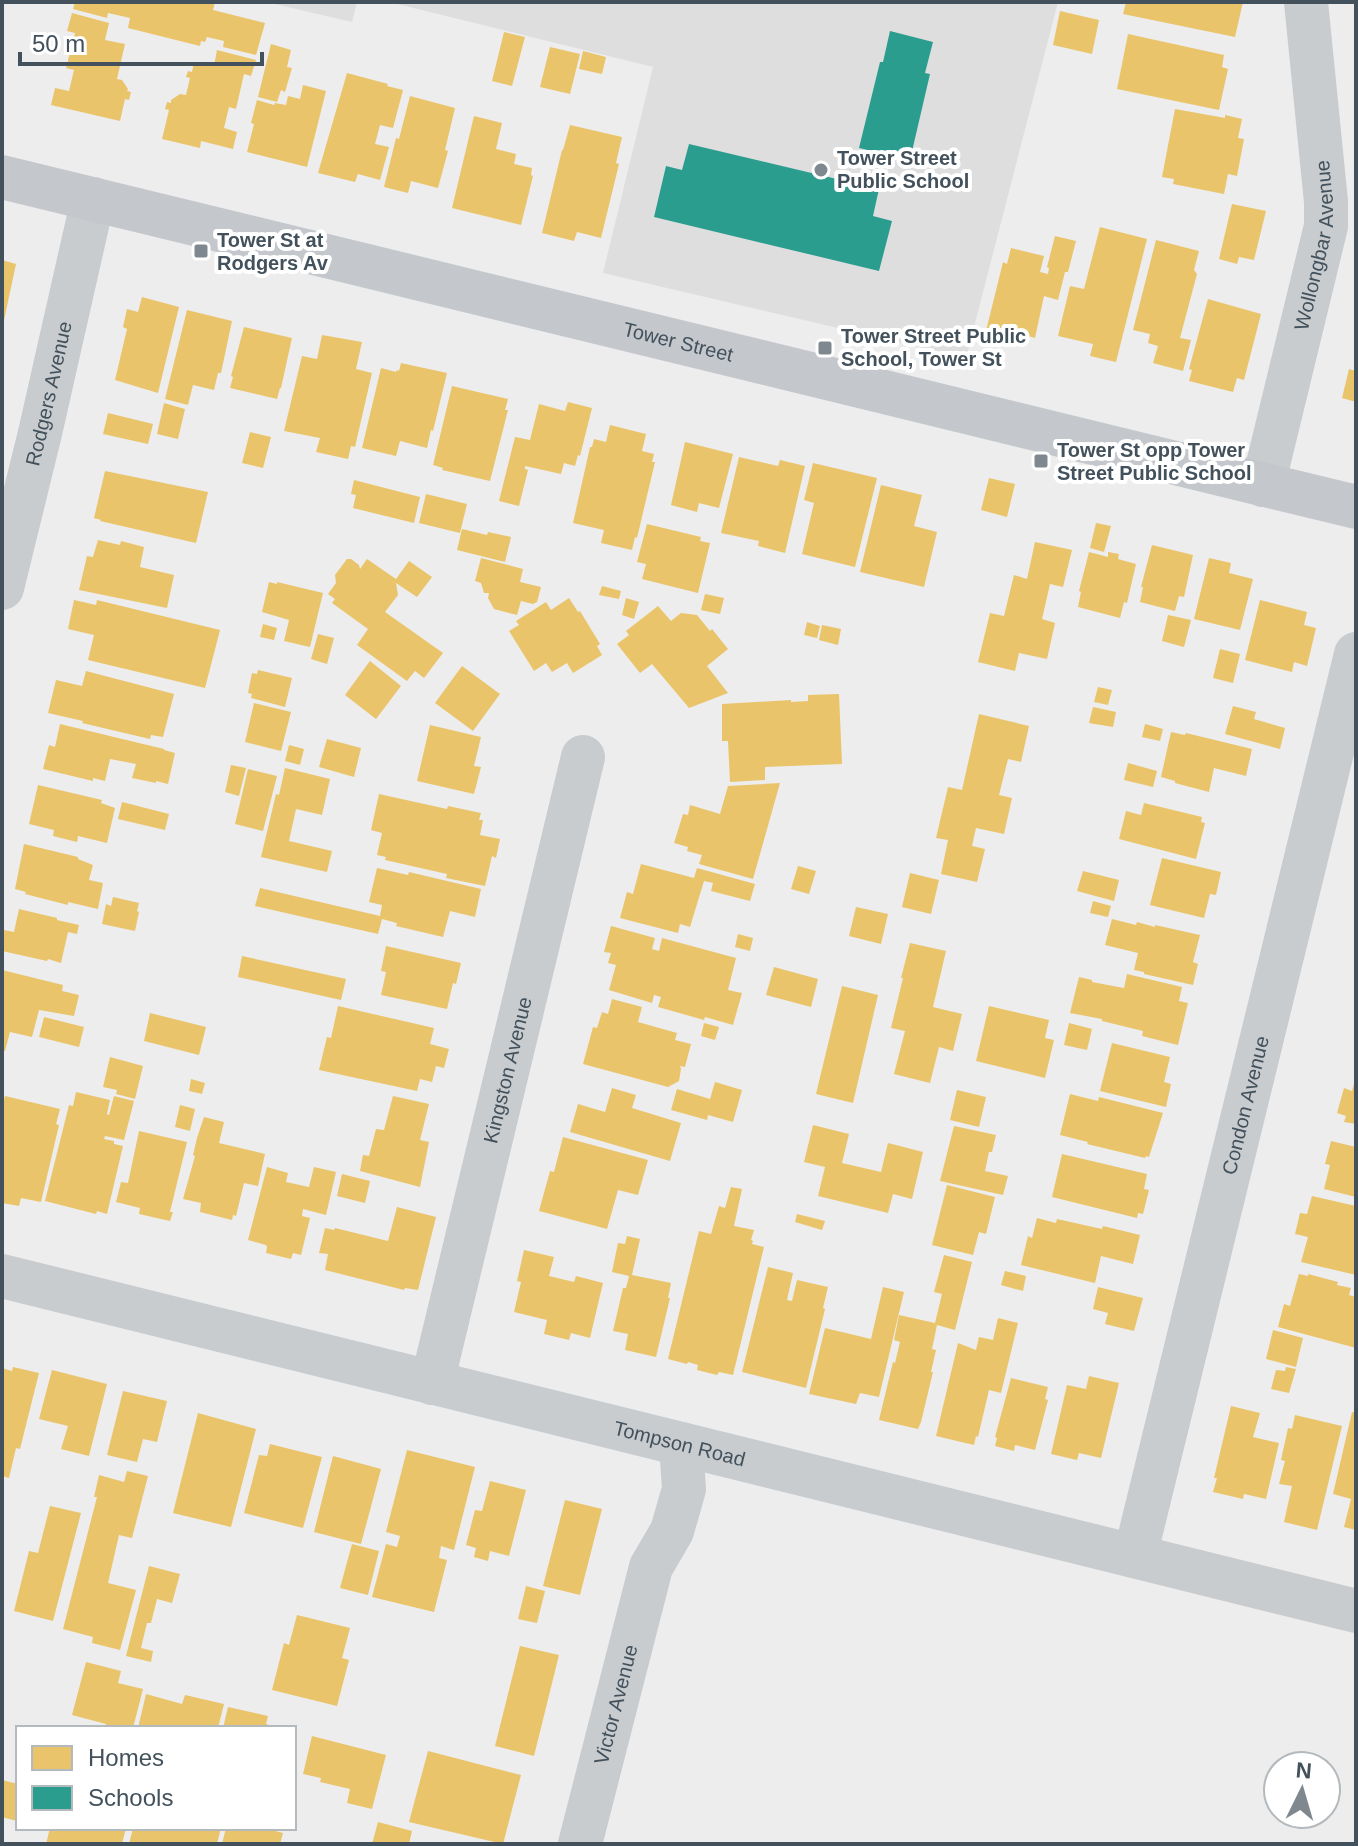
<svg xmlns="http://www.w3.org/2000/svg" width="1358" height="1846" font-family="Helvetica,sans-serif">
<rect width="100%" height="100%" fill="#eeeded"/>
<path fill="#dfdedf" d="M266,2h91l-5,20z
M389,2h669l-92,356 -363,-85 50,-206z"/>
<path fill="#e9c46a" d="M75,2h140l-2,8 52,13 -9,32 -33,-8 1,-6 -17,-4 -2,5 -4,-1 -1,5 -72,-18 2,-10 -22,-5 -1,5 -34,-9z
M1126,2h117l-8,35 -112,-23z
M1060,11l39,9 -7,34 -39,-9z
M72,13l37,10 -4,17 20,4 -8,35 5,1 6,9 -1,2 4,1 -2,8 -4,-1 -5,22 -69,-16 4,-17 14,3 5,-21 -8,-2 9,-35 -8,-2z
M504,32l21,5 -13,49 -20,-5z
M1128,34l96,21 -2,12 6,2 -9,41 -102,-21z
M271,44l20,6 -4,17 5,1 -7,24 -4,-2 -4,12 -19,-5z
M550,47l30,7 -10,40 -30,-7z
M217,50l39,10 -5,16 -7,-2 -8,35 -7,-2 -5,21 13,4 -4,17 -32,-8 -1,7 -38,-9 7,-29 -4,-1 2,-7 4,1v-3l9,-6 6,1 4,-17 -4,-1 2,-6 4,1 2,-10 20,4z
M583,51l23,6 -4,17 -23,-5z
M347,73l41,11 -1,2 16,4 -10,38 -13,-3 -5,19 14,3 -9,33 -22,-6 -3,8 -37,-9z
M303,85l23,6 -19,76 -60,-15 7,-28 -3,-1 6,-23 17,5 1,-2 11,2 2,-9 12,3z
M410,96l45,12 -10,42 3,1 -10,37 -27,-7 -3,12 -24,-6 12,-49 3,1z
M1175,109l50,9v-3l17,4 -4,19 6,1 -7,37 -9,-2 -4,20 -51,-10 1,-5 -12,-2z
M474,116l28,7 -6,26 20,5 -2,10 18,4 -1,7 2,1 -12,49 -69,-17z
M570,125l52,12 -6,26 3,1 -18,74 -24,-6 -3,9 -32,-8 20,-83h1z
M1232,204l34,7 -12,49 -15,-3 -2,7 -18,-5z
M1100,227l47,12 -31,123 -26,-6 3,-12 -35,-8 12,-50 14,3z
M1055,236l21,5 -8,31h-3l-7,28 -14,-4 -9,42 -24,-7 -1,6 -24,-6 17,-69 4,2 4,-16 33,8 -4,16 8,2 1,-6 -2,-1z
M1156,240l43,11 -5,19 3,4 -17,64 11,2 -8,31 -30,-8 5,-17 -10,-3 2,-9 -17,-4z
M2,260l14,4 -13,61 -1,-1z
M142,297l37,10 -21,86 -43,-13 12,-51 -4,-2 4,-18 11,3z
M1208,299l53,15 -17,66 -7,-2 -4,14 -44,-11 3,-11 -3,-1z
M187,310l45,11 -11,52h-3l-4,17 -21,-5 -5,20 -23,-6z
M244,327l48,11 -11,50h-1l-3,11 -47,-11 3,-11 -2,-1z
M322,335l40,7 -6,27 16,4 -17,74 -4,-1 -3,13 -32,-7 4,-14 -36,-7 18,-75 15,3z
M401,363l46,10 -14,58 -2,-1 -4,18 -27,-7 -4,15 -34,-8 19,-80 15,4 1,-2 2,1z
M1349,369l7,2v31l-14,-4z
M452,386l56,13 -3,11h3l-18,71 -48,-11 1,-2 -10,-3z
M568,402l24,6 -12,48 -2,-1 -3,11 -11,-3 -3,11 -36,-8v3l3,1 -9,36 -20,-5 16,-64 15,3 9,-36 26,7z
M164,403l21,6 -7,30 -21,-5z
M108,413l45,11 -5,20 -45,-10z
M610,425l36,9 -4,17 12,3 -2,8h3l-18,76 -2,-1 -3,13 -31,-7 3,-13 -31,-7 17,-76h2l2,-8 12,3z
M250,432l21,5 -8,31 -21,-5z
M685,442l48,12 -14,54 -20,-5 -2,9 -26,-7z
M739,457l39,9 2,-6 25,6 -20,87 -27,-7 1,-5 -38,-8z
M813,463l64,15 -22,89 -53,-13 12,-51 -10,-3z
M105,471l103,21 -12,51 -96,-22 1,-1 -7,-2z
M989,478l26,6 -8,33 -26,-7z
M354,480l66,17 -6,26 -61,-15 3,-13 -5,-1z
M881,485l41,10 -8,31 23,6 -13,55 -64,-15z
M426,494l41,10 -7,29 -41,-10z
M1096,523l15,3 -7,26 -14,-4z
M647,524l54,13 -1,4 10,2 -12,50 -56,-14 4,-15 -9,-2z
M462,529l25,6 1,-3 23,5 -6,25 -48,-12z
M98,540l22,5 1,-4 23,6 -4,20 34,8 -7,33 -88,-18 8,-34 6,1z
M1035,542l37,8 -9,37 -13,-3 -8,35 13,4 -8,36 -28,-6 -4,18 -37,-9 12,-49 14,3 10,-41 13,4z
M1152,545l41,10 -9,42 -5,-1 -4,15 -35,-9 3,-15h-2z
M1089,552l19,5v-5l11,2 -1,5 18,5 -9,39 -3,-1 -4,16 -42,-11 3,-15 -2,-1z
M481,558l42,11 -3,13 21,5 -4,15 -4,2 -12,-3 -4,14 -23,-6 -6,-11 1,-5h-5l-3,-10 -6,-2z
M1209,558l22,5 -2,10 24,6 -13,51 -46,-11z
M347,559h4l8,6 1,4 7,-10 29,20 13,-18 23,16 -15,20 -21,-14 2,12 -13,17 58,41 -19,25 -9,-7 -8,10 -50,-36 11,-16 -36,-26 3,-4 -7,-5 8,-11 -1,-8z
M269,582l8,2v-2l46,11 -13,54 -26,-6 5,-21 -27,-8z
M602,586l19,5 -2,8 -20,-4z
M705,594l19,4 -4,16 -19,-4z
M569,598l9,14 2,-1 20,33 -3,2 5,9 -29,18 -6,-10 -15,9 -6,-9 -12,8 -25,-40 10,-6 -3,-4 30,-19 5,8z
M626,598l13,4 -5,17 -12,-4z
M74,600l22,5 1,-5 123,30 -15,58 -117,-28 6,-25 -26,-6z
M1260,600l47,12 -3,13 12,3 -9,38 -13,-4 -2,10 -47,-12z
M658,606l13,15 10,-8 16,2 13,16 2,-2 16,20 -21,17 21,27 -39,15 -37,-44 -12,9 -23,-29 12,-9 -3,-4z
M1168,615l23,5 -7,27 -22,-6z
M807,622l13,4 -3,12 -13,-3z
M263,624l14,4 -3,12 -14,-3z
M822,625l19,4 -3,16 -19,-5z
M318,634l16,4 -7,26 -16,-5z
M1220,649l20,5 -7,29 -20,-5z
M370,661l31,25 -25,33 -31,-24z
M462,666l38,28 -27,37 -38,-28z
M258,670l34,8 -7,29 -34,-9 1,-4 -4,-1 4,-20 5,1z
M86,671l88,23 -11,43 -12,-2 -1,4 -68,-16 1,-2 -35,-8 8,-33 26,6z
M1098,687l14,3 -4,15 -14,-3z
M839,694l3,70 -77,3v13l-35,2 -2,-41h-6v-37l69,-4v2l17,-1v-6z
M254,703l37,9 -10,39 -36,-9z
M1233,706l23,6 -2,7 31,9 -5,21 -55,-15z
M1093,707l23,5 -3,15 -24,-4z
M979,714l50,12 -8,36 -13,-3 -9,36 13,3 -8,36 -28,-6 -4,18 13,3 -8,33 -36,-8 7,-34 -12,-2 12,-51 14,3z
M60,724l104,25v1l11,3 -7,31 -12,-3v2l-24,-5 4,-14 -26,-5 -5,22 -12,-3v3l-50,-12 6,-24 6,2z
M1145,724l18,5 -3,12 -18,-4z
M430,725l51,12 -7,29 7,1 -7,27 -57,-13z
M1171,732l14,3 1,-2 66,16 -6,27 -32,-8 -5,24 -34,-9v-2l-14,-4z
M327,739l34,9 -7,29 -35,-10z
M289,745l15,4 -4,16 -15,-4z
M1128,763l29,8 -4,16 -29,-7z
M231,765l15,3 -7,28 -14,-4z
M285,768l45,11 -8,36 -26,-6 -7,32 43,10 -5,21 -66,-15 15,-63 3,1z
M248,769l29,7 -14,55 -28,-7z
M780,783l-27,96 -54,-15 3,-9 -15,-4 1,-4 -14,-4 9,-29 5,1 2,-10 30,9 8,-28z
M38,785l64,15 -1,3 14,5 -8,35 -29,-7 -1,6 -24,-6 1,-6 -25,-6z
M379,794l68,15 1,-3 33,7 -2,7h4l-3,15 20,4 -4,19 -4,-2 -7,30 -39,-8 1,-4 -62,-14 1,-3 -9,-2 5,-22 -11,-3z
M122,802l47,12 -4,16 -47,-11z
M1144,803l58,14 -1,5 4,1 -9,36 -77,-20 7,-28 15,4z
M24,844l54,13v2l15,6 -4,15 14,3 -5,26 -30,-7v3l-43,-11 1,-2 -11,-3z
M1162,858l59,14 -5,23 -6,-1 -6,24 -54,-13z
M641,864l53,14 3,-10 58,16 -5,17 -39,-10 2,-8 -9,-2 -14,46 -10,-3 -2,9 -58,-15 7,-26 6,2z
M798,866l18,5 -7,23 -18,-5z
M377,868l31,7 1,-3 72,17 -6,28 -25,-6 -7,26 -47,-11 1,-3 -15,-4 -4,15 -123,-28 5,-18 120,28 2,-11 -13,-3z
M1083,871l36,9 -5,21 -37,-10z
M910,873l29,7 -8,34 -29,-7z
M113,897l26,6 -2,8 2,1 -4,19 -33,-7 4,-20 5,2z
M1093,901l18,5 -3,11 -18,-4z
M856,907l32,7 -7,30 -32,-8z
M19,909l38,9v2l22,5 -2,9 -9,-2 -7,31 -13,-4 -1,2 -45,-10 2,-21 10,2z
M1112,919l24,6 1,-3 18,5v-2l45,10 -7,27 5,2 -5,21 -49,-11v-2l-10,-2 4,-17 -33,-8z
M611,926l44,12 -3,11 7,2 3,-13 74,20 -8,32 14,3 -9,32 -28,-8 -1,3 -46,-13 3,-10 -7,-2 -2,8 -43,-13 7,-25 -8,-2 3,-10 -7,-1z
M738,934l15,4 -3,13 -15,-4z
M910,943l36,8 -13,56 29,7 -9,37 -14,-4 -9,36 -36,-9 11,-43 -14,-3 12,-50h-2z
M386,946l75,17 -5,21 -3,-1 -6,26 -66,-14 5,-23 -5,-1z
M242,956l104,23 -5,21 -103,-23z
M774,967l44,12 -7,28 -45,-12z
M2,970l61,15 -1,6 17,4 -5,21 -35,-6 -7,27 -22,-5 -5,19 -3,-1z
M1127,974l55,13 -3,14 9,2 -10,42 -36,-9 1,-5 -41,-10v-2l-32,-6 9,-36 13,3v2l32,6z
M842,986l36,9 -25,108 -37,-9z
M612,999l30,8 -4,15 39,11 -2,7 16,4 -6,23 -5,-1 1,3 -2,12 -11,6 -85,-23 10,-37 4,1 5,-16 6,2z
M338,1006l96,22 -4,16 19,5 -5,19 -8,-2 -4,16 -12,-3 -3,12 -98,-21 8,-33 4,1z
M989,1006l60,14 -4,18 9,2 -9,38 -69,-17z
M150,1013l56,14 -7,28 -55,-14z
M44,1017l40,10 -5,20 -40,-10z
M704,1023l15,4 -4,13 -14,-4z
M1069,1023l23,6 -5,21 -23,-5z
M1112,1043l58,14 -6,25 7,2 -5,23 -66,-16z
M110,1057l33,9 -8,33 -19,-5 1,-4 -14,-3z
M191,1079l14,4 -3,11 -13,-3z
M1355,1080h1v44l-12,-2 2,-6 -9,-3 7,-25 8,3z
M715,1082l27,8 -9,32 -25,-7 -1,5 -36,-10 6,-21 33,10z
M612,1088l24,7 -4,13 49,15 -11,38 -100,-29 8,-28 27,8z
M957,1090l29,7 -7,30 -29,-7z
M76,1092l34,8 -3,14 2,1 5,-19 20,5 -10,39 -19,-4 -1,3 10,2v3l9,2 -16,68 -10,-3 -1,3 -51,-13 24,-96 4,1z
M1070,1094l28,7 1,-4 64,16 -14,44 -3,-1 -1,2 -58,-14 1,-2 -28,-7z
M5,1096l55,13 -4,15 3,1 -18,77 -20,-4 -2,8 -17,-3v-96z
M393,1096l36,8 -9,36 9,2 -9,45 -60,-16 3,-16 6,1 7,-27 8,1z
M180,1105l15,4 -5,22 -15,-4z
M204,1117l20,5 -5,21 46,11 -7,32 -14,-3 -8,33 -3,-1 -1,5 -32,-8 1,-9 -18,-4 12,-43 -2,-1 4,-17z
M813,1125l36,9 -7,29 39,9 7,-29 35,9 -11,47 -19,-5 -5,19 -70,-17 7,-29 -21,-5z
M954,1126l42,9 -4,17h-3l-4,19 23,5 -5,19 -63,-14z
M139,1131l48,11 -17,70h3l-3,9 -31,-7 1,-6 -24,-6 5,-20 7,1z
M563,1137l85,23 -10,35 -20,-5 -11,39 -68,-18 11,-40 4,1z
M1331,1141l25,6v50l-32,-8 6,-24 -5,-1z
M1062,1154l85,20 -3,15 5,1 -6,24 -5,-1 -1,5 -85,-21z
M267,1167l21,6 -2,9 23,5 5,-20 22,5 -10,43 -23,-6 -1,7 8,2 -9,37 -8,-2 -2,6 -25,-6 1,-6 -1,-2 -18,-5z
M342,1174l28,7 -5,22 -28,-7z
M947,1185l48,12 -9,37 -7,-2 -6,23 -41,-10z
M731,1187l11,2 -8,37 20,4 -3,10 2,1 -1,3 12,3 -31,128 -14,-3 -2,3 -20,-5 1,-5 -10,-3 -1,2 -19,-5 31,-128 12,3 8,-28 6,2z
M1312,1196l44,10v69l-55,-13 7,-25 -13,-3 5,-21 7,1z
M397,1207l39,10 -18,73 -13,-2 -1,2 -79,-20 3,-16 -9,-1 6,-25 9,2 1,-2 53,13z
M797,1214l28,7 -3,9 -27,-8z
M1037,1218l19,5 1,-4 45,10 1,-3 37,9 -7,29 -32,-8 -6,27 -74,-18 7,-29 4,2z
M627,1236l13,3 -8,36 39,8 -3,15h2l-14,59 -31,-7 3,-16 -15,-3 10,-43h3l3,-12 -17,-4 6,-29 7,1z
M524,1250l30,7 -5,19 25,6 2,-6 27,7 -13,55 -19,-5 -2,7 -25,-6 3,-14 -33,-8 7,-30 -4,-1z
M944,1255l28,7 -17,68 -18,-5 -5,24 4,1 -5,22h2l-12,50 -3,7 -39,-9 14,-58 2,1 5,-21 -6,-2 5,-25 36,8 7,-29 -8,-2z
M768,1267l25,6 -6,27 5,1 5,-21 31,7 -5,21 2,1 -19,79 -64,-16z
M1005,1271l21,5 -3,15 -22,-6z
M1299,1274l9,2v-2l30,8 -1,3 14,3 -2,7 7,2v51l-78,-21 6,-23 6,2z
M883,1287l21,5 -25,105 -19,-4 -4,11 -47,-10 16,-66 46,11z
M1098,1287l45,11 -9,33 -29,-7 3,-11 -15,-4z
M998,1318l20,5 -17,70 -12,-3 -11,47 -2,-1 -2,9 -38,-9 22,-93 18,7 3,-13 14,3z
M1273,1330l30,8 -7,29 -30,-8z
M13,1367l26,6 -19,76 -4,-1 -7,30 -7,-2v-108l10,3z
M1286,1367l10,2 -7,24 -18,-4 5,-19 9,1z
M52,1370l55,14 -18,72 -28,-7 7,-23 -29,-7z
M1089,1376l30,7 -18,75 -22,-5 -2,7 -26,-6 16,-69 19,4z
M1011,1378l37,9 -3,12 3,1 -13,50 -20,-5 -1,6 -19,-5 2,-8 -2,-1z
M123,1391l44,10 -10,41 -14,-3 -6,23 -30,-7z
M1231,1406l29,7 -7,24 26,6 -13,56 -22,-5 -1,5 -30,-7 4,-14h-3z
M1352,1412l4,1v117l-12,-3 7,-28 -18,-5z
M198,1413l58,16 -25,98 -58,-14z
M1295,1415l47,11 -25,104 -33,-8 8,-36 -13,-2 6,-23 -4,-1 7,-32 4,1z
M270,1444l52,13 -19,71 -59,-15 15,-58 8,1z
M407,1450l68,17 -21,83 -13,-4 -2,12 8,2 -13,52 -62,-15 14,-53 11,3 3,-11 -14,-4z
M333,1456l48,13 -20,75 -47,-12z
M127,1471l21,5 -16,62 -13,-3 -11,48 28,7 -16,60 -28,-7 1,-6 -30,-8 34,-132h-3l5,-22 25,7z
M490,1481l36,9 -17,66 -19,-5 -2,10 -14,-4 2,-9 -10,-3 9,-35 7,1z
M565,1500l37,9 -22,86 -37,-9z
M50,1506l31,7 -28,108 -39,-10 15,-60 9,2z
M352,1544l27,7 -11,44 -28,-7z
M149,1566l31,8 -8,29 -15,-4 -6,24h-4l-6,25 12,3 -2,11 -25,-6z
M526,1586l19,5 -8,32 -19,-4z
M297,1615l53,13 -8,30 7,2 -12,46 -65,-16 12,-47 5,2z
M520,1646l39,9 -25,101 -39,-10z
M86,1662l35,9 -3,12 25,6 -10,39h-28l1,-4 -34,-9z
M146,1694l36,10 3,-9 39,9 -6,24h-80z
M228,1707l40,9 -2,8 12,4h-55z
M312,1736l74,19 -14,54 -25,-6 3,-14 -30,-7 1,-4 -18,-4z
M428,1751l93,24 -18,69 -94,-22z
M2,1780l16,4 -1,37 -15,-4z
M378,1822l34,9 -3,13h-37z
M50,1828h76l-4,16h-76z
M133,1828h88l-4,16h-88z
M226,1828h38l19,5 -3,11h-58z"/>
<path fill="#2a9d8f" d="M890,31l43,11 -8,31 5,1 -20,86 -51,-12 21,-86h3z
M689,144l190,45 -6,27 19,5 -13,50 -225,-54 12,-51 16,4z"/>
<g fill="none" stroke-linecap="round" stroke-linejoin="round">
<g stroke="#c8cccf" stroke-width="44">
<path id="s1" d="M1263,485l63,-259v-24l-20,-200"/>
<path id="s2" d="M2,588l38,-155 53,-234"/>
<path id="s3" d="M2,1276l1354,335"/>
<path id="s4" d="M432,1383l151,-626"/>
<path id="s5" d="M1135,1556l221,-902"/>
<path id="s6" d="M580,1844l71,-277 21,-36 12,-42 -3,-45"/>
</g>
<path stroke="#c4c8cd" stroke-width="44" id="s7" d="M2,177l1354,330"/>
</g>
<g fill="#7e888e" stroke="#fff" stroke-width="3">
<circle cx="821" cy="170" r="8"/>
<rect x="193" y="243" width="16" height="16" rx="4"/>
<rect x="817" y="340" width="16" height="16" rx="4"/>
<rect x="1033" y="453" width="16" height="16" rx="4"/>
</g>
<g text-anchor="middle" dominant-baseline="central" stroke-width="8" stroke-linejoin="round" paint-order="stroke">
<g font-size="20" font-weight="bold" fill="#42515b" stroke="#fff" text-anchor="start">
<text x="837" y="158">Tower Street<tspan x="837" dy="23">Public School</tspan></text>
<text x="217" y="240">Tower St at<tspan x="217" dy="23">Rodgers Av</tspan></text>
<text x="841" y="336">Tower Street Public<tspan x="841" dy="23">School, Tower St</tspan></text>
<text x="1057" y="450">Tower St opp Tower<tspan x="1057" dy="23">Street Public School</tspan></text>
</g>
<g font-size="20" fill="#42515b" stroke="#fff">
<text stroke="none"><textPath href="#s1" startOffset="246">Wollongbar Avenue</textPath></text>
<text stroke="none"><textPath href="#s7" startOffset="696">Tower Street</textPath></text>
<text stroke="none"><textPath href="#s2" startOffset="200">Rodgers Avenue</textPath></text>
<text stroke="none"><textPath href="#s4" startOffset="322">Kingston Avenue</textPath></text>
<text stroke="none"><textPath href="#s5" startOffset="464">Condon Avenue</textPath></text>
<text stroke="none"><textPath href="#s3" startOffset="698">Tompson Road</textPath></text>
<text stroke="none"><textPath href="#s6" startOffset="144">Victor Avenue</textPath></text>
</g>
</g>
<rect width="1358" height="1846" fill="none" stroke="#42515b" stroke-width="8"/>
<rect x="16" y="1726" width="280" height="104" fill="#ffffff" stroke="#b3b9bd" stroke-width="2"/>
<rect x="32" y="1746" width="40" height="24" fill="#e9c46a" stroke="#b3b9bd" stroke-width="2"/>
<text x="88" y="1766" font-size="24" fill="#42515b">Homes</text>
<rect x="32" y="1786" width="40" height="24" fill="#2a9d8f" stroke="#b3b9bd" stroke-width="2"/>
<text x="88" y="1806" font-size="24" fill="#42515b">Schools</text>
<g transform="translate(1302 1790) rotate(5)"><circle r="38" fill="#ffffff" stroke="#b3b9bd" stroke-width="2"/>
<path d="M0-6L14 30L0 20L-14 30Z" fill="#7e888e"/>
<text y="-12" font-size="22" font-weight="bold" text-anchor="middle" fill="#42515b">N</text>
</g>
<path d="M20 52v12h242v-12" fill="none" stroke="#42515b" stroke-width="4"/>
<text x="32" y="52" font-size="24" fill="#42515b" stroke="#ffffff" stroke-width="6" paint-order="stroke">50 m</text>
</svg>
